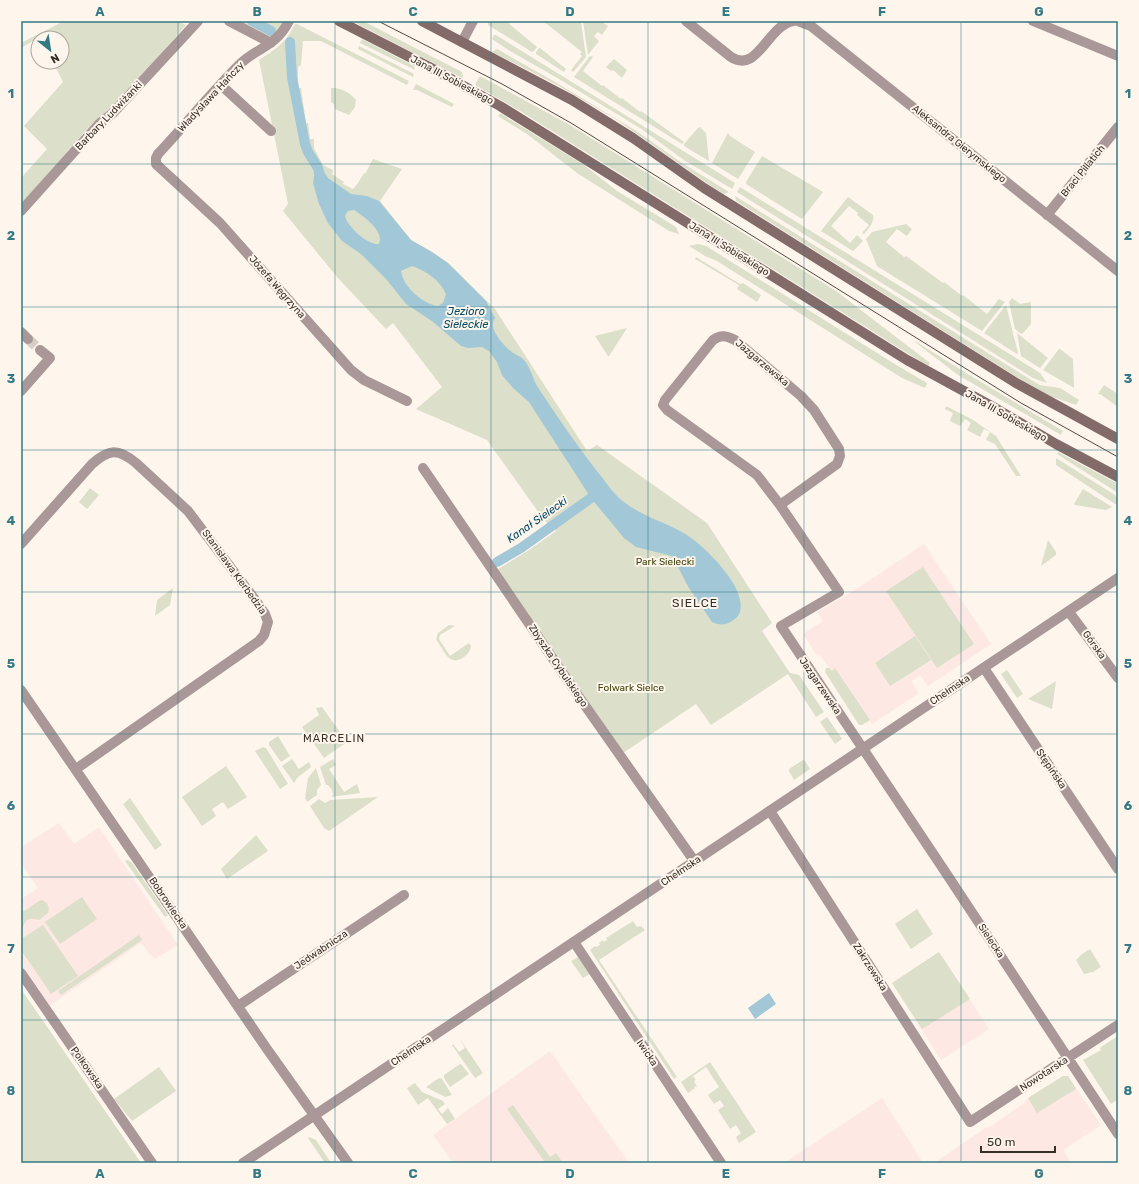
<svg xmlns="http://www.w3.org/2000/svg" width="1139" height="1184" font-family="Rubik,sans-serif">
<rect width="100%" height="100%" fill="#fef5ed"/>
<path fill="#fde8e3" d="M924,544l67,100 -63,42 -8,-11 -9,6 8,12 -47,31 -2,-3 -4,2 -45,-67 -1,-1 -3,1 -14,-22 20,-13 -6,-9 30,-17z
M59,823l15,21 25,-17 79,118 -24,14 -13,-16 -92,63 -28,-41v-66l17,-11 -17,-25v-16z
M939,952l50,77 -48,31 -49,-77z
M550,1051l79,112h-176l-20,-28z
M1063,1076h5l33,49 -38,25 8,13h-137l53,-36 1,1 32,-22 4,-2v-2z
M882,1098l41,65h-139z"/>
<path fill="#dcdfc9" d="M64,21h114l8,4 -72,83 -14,9 -12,11 -67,77v-27l26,-29 -23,-23 39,-44 -10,-20h9v-24h-24l-17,10v-5z
M237,21h48l-4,8 -11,9z
M352,21h11l99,51 1,4 -1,2z
M488,21h18l31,26 -3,4 -2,1 -44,-27z
M543,21l38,1 5,35 -12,14 -1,1 -2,-2 11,-14 -2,-2 2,-2z
M583,21h18l7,5 -6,9 -4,-3 -4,4 5,5 -11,14z
M295,24h2l112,57 -2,4 -86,-44h-18l-2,24 -3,2v21h3l5,35h2l2,16h4v9l9,17 10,5 -1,4 12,8 -1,2 10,5 5,-6 6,-10 1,1 8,-15 29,10 -22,32 31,39 21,12 16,11 47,46 92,142 10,-6 110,78 65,100 -10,8 28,42 9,2 25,37 -8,5 -28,-43 -77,51 -15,-21 -73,49 -128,-182 34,-21 27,-19 -12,-11 -57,-80 -71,-31 26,-22 -49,-64 -7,6 -49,-52 -54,-66 5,-7 -29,-144c18,-12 26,-16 36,-36z
M494,35h2l239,148 -3,6 -48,-29 -44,-32 -81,-49 -49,-28 -18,-12z
M362,39l52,27 1,4 -55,-27z
M359,46l55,28 -1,3 -55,-28z
M539,48h1l26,21 -2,3 -28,-18v-2z
M497,49l60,34 81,49 44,31 47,29 -5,2 -16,-10 -91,-64 -60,-35 -65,-33z
M590,56l3,1 -10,14 19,15 1,-1 18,14 1,-1 18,14 1,-1 43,31 -2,2 -108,-67z
M614,59l13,11 -5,8 -9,-8 -2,1 -5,-4z
M480,76l90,49 266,166 94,72 -2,3 -408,-255 -45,-26z
M416,84l38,20 -2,3 -35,-17h-4z
M331,88c9,-1 20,5 25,12l-1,7 -6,8 -14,-6 -1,-5 -3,-2z
M501,113l7,5v1l3,1 73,45 33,26 59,36 3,7 -10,-3 -92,-58 -50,-39 -29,-18z
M700,127l6,6 3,28 -25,-15v-2l14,-16z
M728,133l2,3 25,16 -17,27 -26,-16z
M762,156l61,36 -21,27 -56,-35v-2z
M740,187l300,186 7,10 -14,-5 -296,-186z
M735,196l298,185 7,4 20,3 19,12 -3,5 -26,-9 -27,-15 -287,-180z
M848,197l25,18c2,7 -5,14 -9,19l-2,-1 7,-8 -12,-10 1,-2 -9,-7 -18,20 19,17 7,-8 6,6 -10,10 -32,-20z
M906,224l6,5 -5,7 -10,-7 -11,13 18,15 2,-1 37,27 1,-1 18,14 1,-1 24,19 12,-15 6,3 -23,29 -105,-65 -11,-27 6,-7z
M698,244l8,2 192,120 29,17 -2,5 -23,-10 -185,-117 -12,-5 -16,-10z
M696,257l44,27 3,-1 18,12 -4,7 -20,-13 2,-4 -44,-26z
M1012,298l8,6 10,-2 1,1v21l-8,9 -2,1 -6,-5 -6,-27z
M1006,305l12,48 -1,1 -33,-21z
M627,328l-18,28h-1l-13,-20z
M1017,333l31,25 -8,10 -19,-12z
M915,341l56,35 92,55 -2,4 -103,-60 -43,-33z
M1059,349h1l13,10 1,29 -31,-18z
M1104,385l14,9v13l-18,-13h-2z
M946,406l27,14 23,16 25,40h-5l-21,-32 -9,-4 4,-8 -6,-3 -4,8 -13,-7 4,-7 -6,-4 -5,7 -10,-5 3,-8 -8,-4z
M1058,452l60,32v9l-61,-39z
M1056,458l62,39v7h-3l-59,-39z
M90,488l9,7 -12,14 -8,-7z
M1083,489l29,18 -6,3 -31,-5 -1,-1z
M1048,540l8,12v3l-15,11z
M923,567l51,77 -37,24 -51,-77z
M173,588l-3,17 -15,11 2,-16z
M449,625l6,1 -15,9 -1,4 11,17 19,-13 2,3c-1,5 -3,8 -7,11 -15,11 -20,-7 -28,-18l2,-6z
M915,636l16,24 -41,26 -15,-23z
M826,668h3l3,3 3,-3 35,52 -8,5h-3l-34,-53z
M1007,670l16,24 -6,4 -16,-24z
M1056,681l-4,28 -24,-10z
M322,707l25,35 -23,16 -22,-31 17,-12 -3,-7z
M827,717l15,22 -7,5 -15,-22z
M278,736l12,20 -9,6 -12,-17v-3z
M263,747l3,1 22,36 -8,5 -25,-38z
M292,759l7,10 10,-7 2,5 -14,11 -3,5 -12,-17z
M333,759l3,6 -7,4 15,23 13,-8 3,9 -29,4 2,-2 -1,-5 -4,-5h-2l-6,-18z
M803,760l2,1 5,8 -16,11 -5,-9v-2z
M226,766l21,31 -19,12 -5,-7 -11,7 4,7 -14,10 -20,-29z
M316,768l5,17 -4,5v5l-10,7 -2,-4 3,-20z
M378,797l-49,34 -5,-3 -14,-22 9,-7 6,4 5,-3z
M130,798l32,47 -7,5 -32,-46z
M256,835l12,16 -41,28 -6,-10z
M128,860l4,3 36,52 -3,2 -40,-56z
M82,897l15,22 -37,25 -15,-22z
M42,900c6,3 8,7 6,13l-9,7c-13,-4 -14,1 -18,12v-19l18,-12z
M917,909l16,25 -22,15 -16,-25z
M633,921l4,6 4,-1 4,4 -46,30 78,117 -3,2 -84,-129 5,-4 1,1 4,-2 -1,-2 4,-3 1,2 3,-2 -1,-2z
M43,925l35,51 -27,18 -30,-44v-11z
M139,935l3,5 -81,55 -3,-4z
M1090,949l11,18 -8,5 -9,2 -8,-14 6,-6z
M939,952l31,47 -48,30 -30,-46z
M578,957l12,17 -7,4 -12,-17z
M21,989l120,174h-120z
M1118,1036v63l-7,5 -28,-44 18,-10 -1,-1 1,-2z
M460,1039l23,34 -8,5 -23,-33 1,-1 6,8 6,-4z
M710,1062l46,70 -17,11 -3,-6 5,-4 -5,-8 -6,4 -12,-19 6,-4 -4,-6 -6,4 -6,-9 11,-8 -13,-20 -13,9 3,4 -2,1 3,6 -2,-1 -1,1 1,1 -7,5 -7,-11z
M460,1064l2,1 7,9 -19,13 -6,-9v-3z
M159,1067l17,24 -44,30 -18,-22z
M1063,1076h5l8,13 -39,24 -9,-15z
M439,1078l3,1 10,16 -7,2 -19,-10z
M415,1083l7,9 21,9 2,3 -7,5 4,5 6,-6 7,11 -8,5 -19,-26 -10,7 -11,-17z
M513,1105l37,52 6,-4 7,10h-21l2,-2 -37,-52z
M309,1137l7,3 15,23h-6l-17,-25z"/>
<path fill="#a2c7d7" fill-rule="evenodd" d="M321,167l7,11 23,16 16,2 12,5 32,39 21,12 16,11 38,38 9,17c-1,2 -2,4 -2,6 -1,9 12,23 20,29 3,2 7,3 10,6 7,7 9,18 14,27 19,29 38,57 59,84 7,8 13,18 21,26 17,17 42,24 63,35 16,8 36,28 47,43 9,12 23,37 5,47 -7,5 -13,4 -20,1l-23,-34 -17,-32 -36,-9 -12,-9 -33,-40 -62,-96 -16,-14 -11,-13 -5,-13 -8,-11 -7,-4 -14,1 -7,-2 -29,-25 -26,-17 -19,-24 -26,-26 -19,-13 -14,-18 -9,-19 -6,-21 2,-14zM354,210c9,6 31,21 25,34 -11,2 -32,-18 -34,-28l3,-5zM412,266c14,5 28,14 34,28l-3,9 -5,3c-15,-2 -35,-19 -37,-35z
M769,993l7,11 -21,15 -7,-11z"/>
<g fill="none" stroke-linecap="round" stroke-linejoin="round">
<path stroke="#a2c7d7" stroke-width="10" d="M252,21l19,10
M290,42l2,35 13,67 3,8 10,16 3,12
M497,562l24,-14 70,-50 8,-7 -2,-2"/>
<path stroke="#d6cdc5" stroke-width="10" stroke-dasharray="10 5" stroke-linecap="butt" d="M28,339l12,11"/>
<path stroke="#a99897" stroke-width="10" d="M229,21l42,22
M289,21c-14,27 -32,26 -50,44 -28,28 -54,60 -81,89l-2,4v6l64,59 131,147 13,10 43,21
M686,21l45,36c27,17 36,-31 62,-36
M798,21l13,5 307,245
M1033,21l85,35
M462,42l11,-21
M221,85l50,46
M21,211l78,-87 14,-11 85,-92
M1047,215l71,-88
M21,332l7,7
M21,391l29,-33 -10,-8
M423,468l156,229 116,165
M780,505l57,-41 3,-8 -1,-7 -25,-39 -13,-14 -66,-56c-8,-4 -14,-6 -22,0l-48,60 -2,5 4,5 90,65 23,30 59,87 -58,34 163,244 174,264
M21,544l71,-80c17,-15 26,-16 44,-1l52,48 65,86 12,17 3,8 -4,13 -5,6 -183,128
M1069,612l49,66
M984,668l134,201
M21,690l246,359 81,114
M770,811l200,311 148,-97
M574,942l147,221
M21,973l131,190
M238,1006l166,-111"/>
<path stroke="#a99897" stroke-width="10" d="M243,1163l875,-585"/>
<path stroke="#836b6a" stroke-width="10" d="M339,21l96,49 65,36 407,254 88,48 61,36 62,33
M422,21l150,79 61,38 71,50 312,195 102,56"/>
<path stroke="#524a42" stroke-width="1" d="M378,21l124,63 69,39 450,280 97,54"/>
</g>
<path fill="none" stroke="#337a84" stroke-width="1" stroke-opacity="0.55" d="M178,21v1142M335,21v1142M491,21v1142M648,21v1142M804,21v1142M961,21v1142M21,164h1097M21,307h1097M21,450h1097M21,592h1097M21,734h1097M21,877h1097M21,1020h1097"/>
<g text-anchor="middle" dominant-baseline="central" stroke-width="4" stroke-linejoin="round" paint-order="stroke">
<g font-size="10" fill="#372f27" stroke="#fef5ed">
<text transform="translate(452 80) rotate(28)">Jana III Sobieskiego</text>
<text transform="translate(211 97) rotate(-47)">Władysława Hańczy</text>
<text transform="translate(109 116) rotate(-46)">Barbary Ludwiżanki</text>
<text transform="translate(959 144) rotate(39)">Aleksandra Gierymskiego</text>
<text transform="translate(1083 171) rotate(-51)">Braci Pillatich</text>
<text transform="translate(729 249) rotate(32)">Jana III Sobieskiego</text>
<text transform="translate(277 287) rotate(49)">Józefa Węgrzyna</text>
<text transform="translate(762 363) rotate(40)">Jazgarzewska</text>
<text transform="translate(1006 416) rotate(30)">Jana III Sobieskiego</text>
<text transform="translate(234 572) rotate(54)">Stanisława Kierbedzia</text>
<text transform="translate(1094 645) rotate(54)">Górska</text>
<text transform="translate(558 666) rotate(56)">Zbyszka Cybulskiego</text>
<text transform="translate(820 686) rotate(56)">Jazgarzewska</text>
<text transform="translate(950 690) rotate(-34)">Chełmska</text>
<text transform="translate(1051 769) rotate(56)">Stępińska</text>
<text transform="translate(681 871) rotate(-34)">Chełmska</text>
<text transform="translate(168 903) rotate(56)">Bobrowiecka</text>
<text transform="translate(991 941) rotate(57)">Sielecka</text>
<text transform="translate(321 950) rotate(-34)">Jedwabnicza</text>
<text transform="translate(870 967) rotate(57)">Zakrzewska</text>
<text transform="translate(411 1051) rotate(-34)">Chełmska</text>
<text transform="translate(647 1053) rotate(56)">Iwicka</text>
<text transform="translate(87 1068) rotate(55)">Polkowska</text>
<text transform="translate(1044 1074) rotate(-33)">Nowotarska</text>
</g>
<g font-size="10" fill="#40450d" stroke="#fef5ed">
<text x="665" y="562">Park Sielecki</text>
<text x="631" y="688">Folwark Sielce</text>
</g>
<g font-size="11" font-style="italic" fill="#004b63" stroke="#fef5ed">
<text x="466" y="311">Jezioro<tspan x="466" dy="13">Sieleckie</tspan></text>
<text transform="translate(537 520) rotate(-35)">Kanał Sielecki</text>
</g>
<g font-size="11" letter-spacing="1" fill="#372f27" stroke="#fef5ed">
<text x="334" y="738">MARCELIN</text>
</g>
<g font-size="12" letter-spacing="1" fill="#372f27" stroke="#fef5ed">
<text x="695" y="603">SIELCE</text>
</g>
</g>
<rect width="1139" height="1184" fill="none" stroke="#fef5ed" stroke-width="44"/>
<g transform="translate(50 50) rotate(150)"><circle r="19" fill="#fef5ed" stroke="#aea69e"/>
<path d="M0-3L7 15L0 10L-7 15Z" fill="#337a84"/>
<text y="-6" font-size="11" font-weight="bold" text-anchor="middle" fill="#372f27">N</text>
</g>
<path d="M981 1146v6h74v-6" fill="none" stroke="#372f27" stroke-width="2"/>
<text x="987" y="1146" font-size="12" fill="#372f27" stroke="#fef5ed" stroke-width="3" paint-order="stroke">50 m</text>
<rect x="22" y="22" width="1095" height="1140" fill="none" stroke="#337a84" stroke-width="1.5"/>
<g font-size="13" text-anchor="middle" font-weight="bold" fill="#337a84">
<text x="100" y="16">A</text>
<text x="257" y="16">B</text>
<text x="413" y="16">C</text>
<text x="570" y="16">D</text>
<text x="726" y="16">E</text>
<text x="882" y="16">F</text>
<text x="1039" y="16">G</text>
<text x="11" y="98">1</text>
<text x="1128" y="98">1</text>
<text x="11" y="240">2</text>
<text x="1128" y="240">2</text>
<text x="11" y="383">3</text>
<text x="1128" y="383">3</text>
<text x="11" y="525">4</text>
<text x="1128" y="525">4</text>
<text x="11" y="668">5</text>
<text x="1128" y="668">5</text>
<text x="11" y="810">6</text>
<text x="1128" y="810">6</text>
<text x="11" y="953">7</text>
<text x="1128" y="953">7</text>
<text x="11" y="1095">8</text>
<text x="1128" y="1095">8</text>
<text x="100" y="1178">A</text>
<text x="257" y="1178">B</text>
<text x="413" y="1178">C</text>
<text x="570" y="1178">D</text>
<text x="726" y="1178">E</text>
<text x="882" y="1178">F</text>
<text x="1039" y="1178">G</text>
</g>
</svg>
